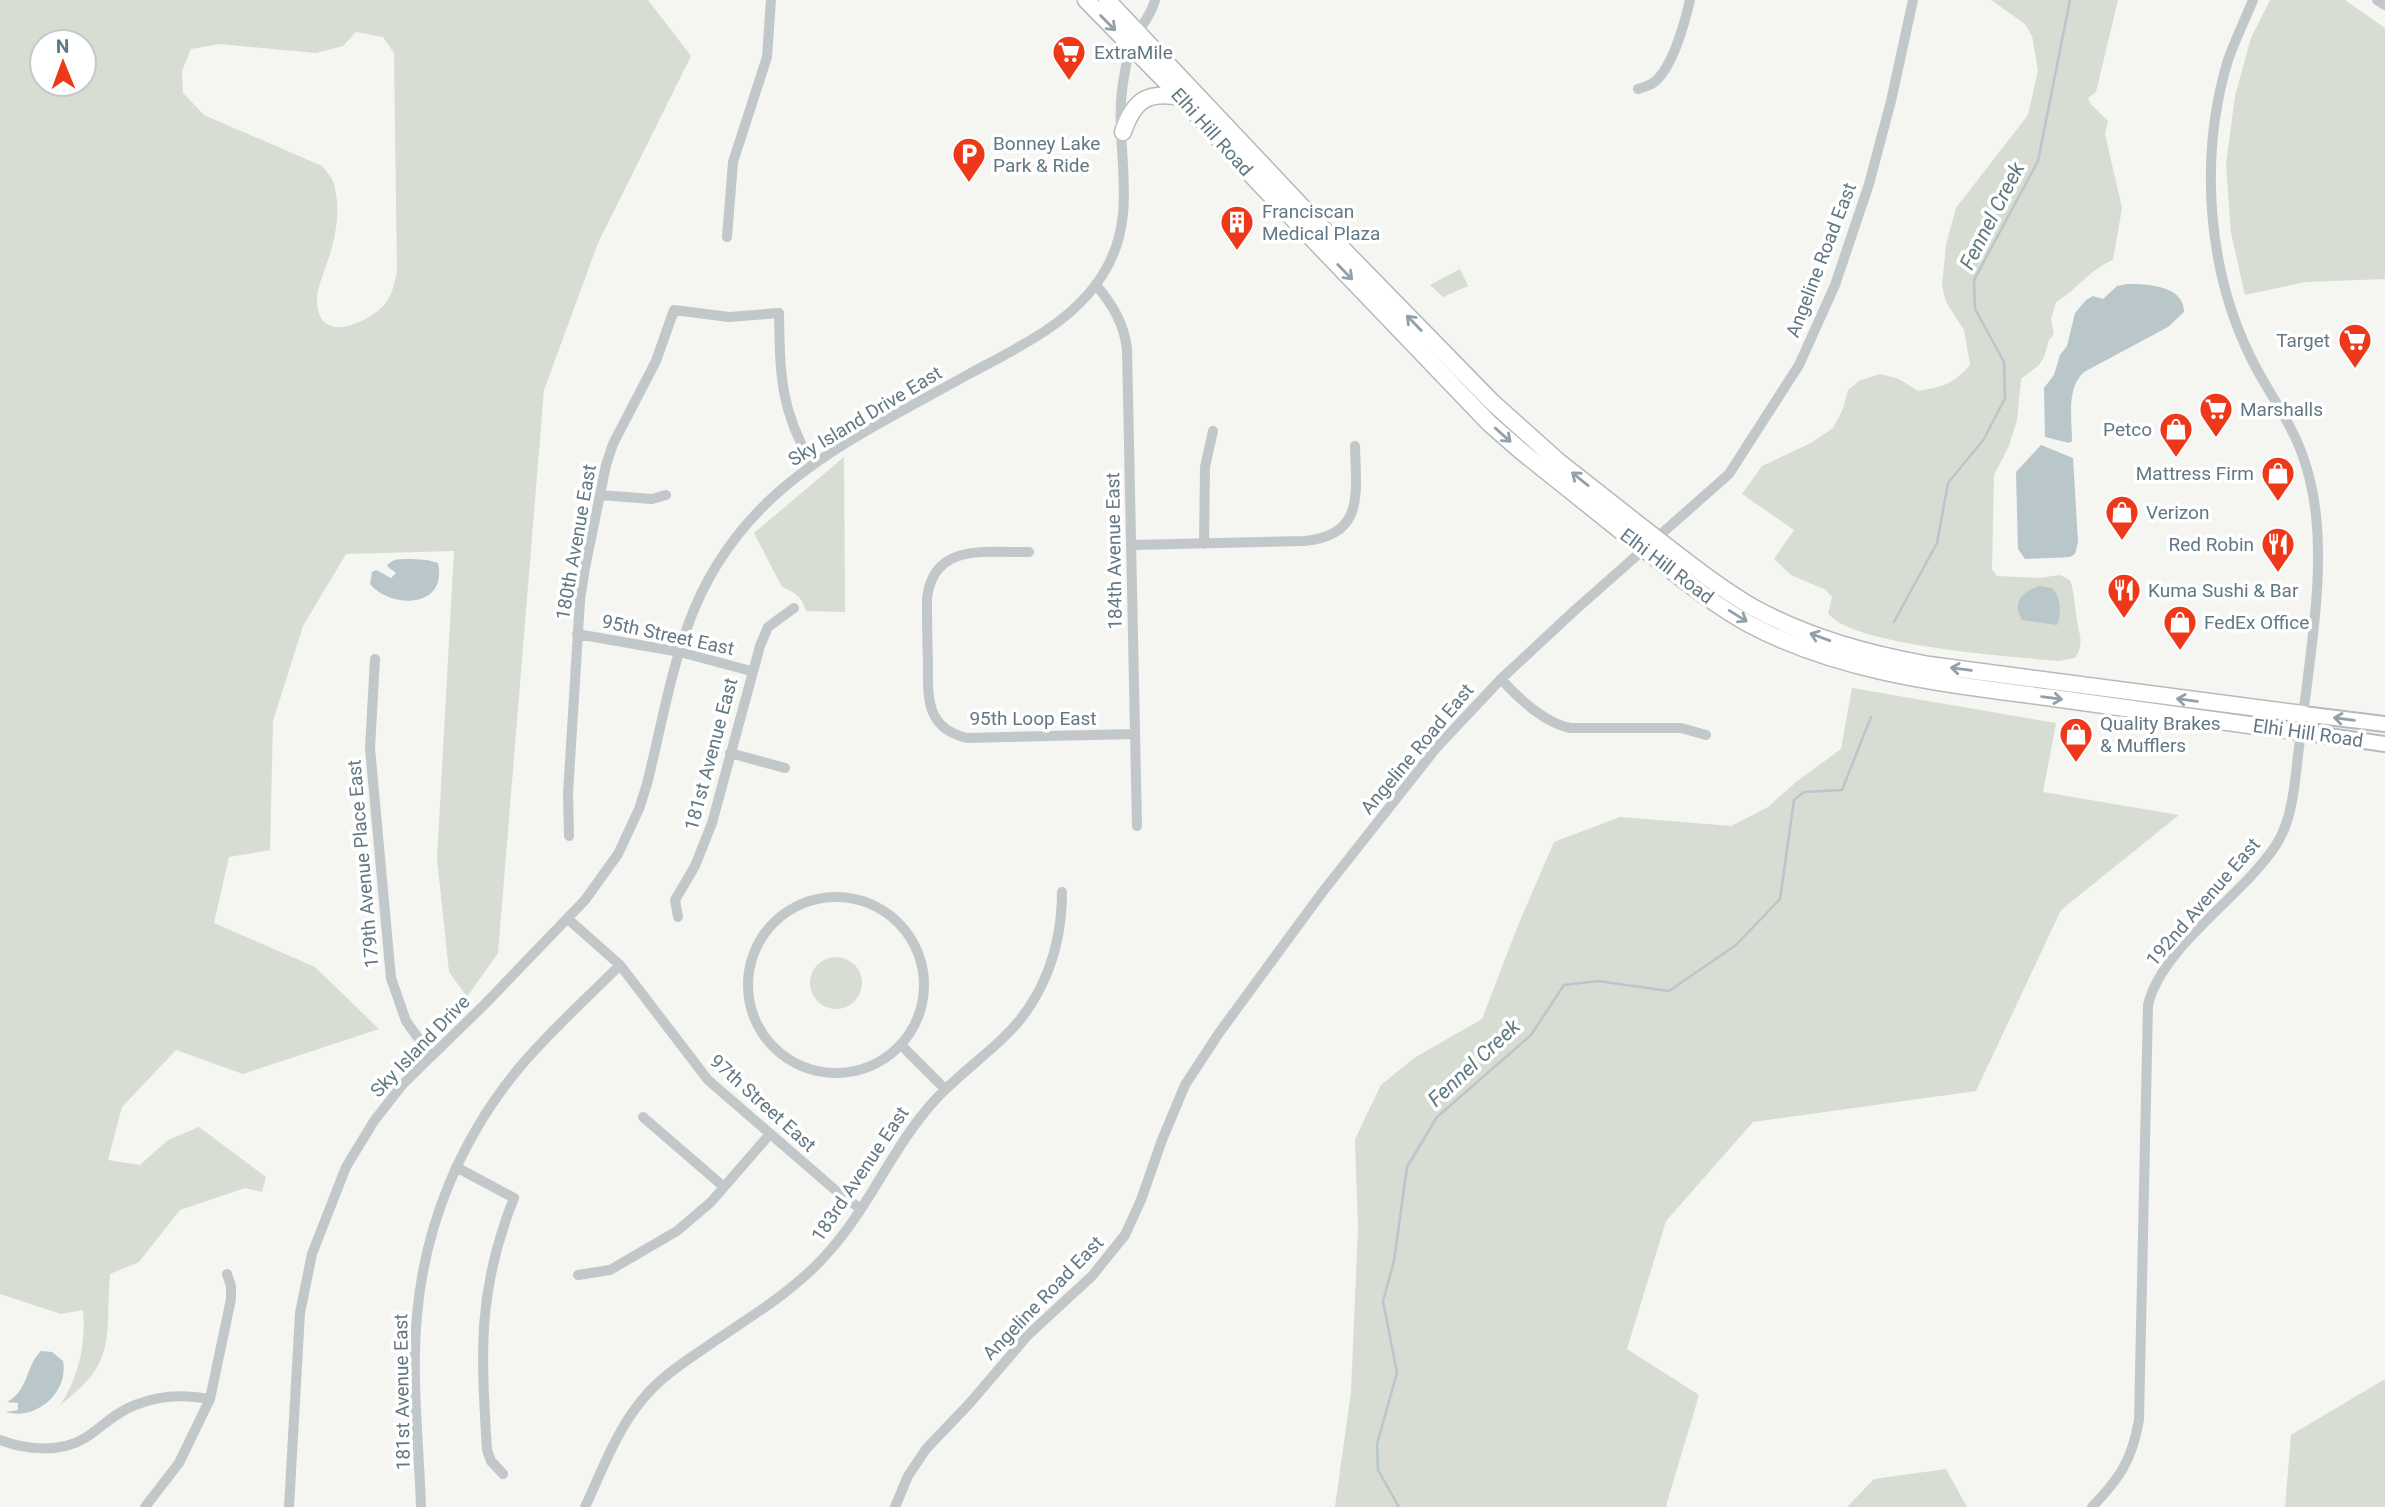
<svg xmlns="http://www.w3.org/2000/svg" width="2385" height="1507" font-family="Roboto,sans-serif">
<rect width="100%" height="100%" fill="#f5f5f1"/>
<path fill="#d7ddd2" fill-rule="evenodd" d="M0,0h648l43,56 -93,187 -54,147 -46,563 -31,44 -18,-25 -12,-113 17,-308 -108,3 -43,72 -30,95 -3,129 -41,7 -15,66 101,44 64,62 -136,45 -67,-24 -54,57 -14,53 32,5 28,-25 31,-13 67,50 -4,15 -17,-4 -65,22 -41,52 -29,12c-5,64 8,88 -50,131 19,-28 26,-61 23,-95l-22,4 -61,-20zM356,32l27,5 11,16 3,219c-4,15 -5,27 -17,37 -15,13 -55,33 -62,1 -4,-16 4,-32 9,-47 9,-25 14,-53 7,-79 -2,-7 -8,-13 -12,-18l-118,-51 -21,-22 -1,-22 9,-22 29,-5 96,9 27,-7zM42,42h42v42h-42z
M1991,0h127l-22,92 -8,6 3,6 17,17 -3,13 17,74 -9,52c-23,9 -36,30 -57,42l-5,18 3,14 -5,6 -5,17 -5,8 -18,14 -4,41 -8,26 -15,29 -2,94 5,7 41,2 22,-3 10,5c5,14 4,25 7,40 2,15 8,24 -2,38l-16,3c-43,-4 -209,-15 -231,-48l4,-16 -6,-7 -35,-15 -17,-16 20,-29 -52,-36 20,-28 49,-23 22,-15 10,-19 5,-19 11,-9 21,-7 19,5 19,12c25,-4 35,-7 52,-26l-6,-35 -18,-28 -4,-16 4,-41 10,-37 72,-93 10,-45 -6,-34 -7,-12z
M2270,0h75l40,28v251l-80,3 -60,13 -14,-62 -5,-69 9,-68 16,-58z
M1460,269l8,17 -25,11 -13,-12z
M844,457l1,155 -39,-1c-4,-14 -11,-19 -24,-24l-28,-54z
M1852,688l204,35 -13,69 136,23 -118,95 -85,181 -223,31 -87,99 -39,128 72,46 -33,111 2,1h-333l16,-115 7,-164 -3,-89 26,-54 33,-27 68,-39 37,-96 35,-81 66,-25 111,9 37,-19 28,-25 45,-33z
M810 983a26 26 0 1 1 52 0a26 26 0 1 1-52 0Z
M2385,1379v128h-100l6,-72z
M1946,1469l21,38h-120l27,-28z"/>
<path fill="#b9c7cb" d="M2127,284c20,0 57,1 57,28l-16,15 -84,45c-18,16 -12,47 -12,69l-3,2 -24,-6 -1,-49 10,-13 6,-20 7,-9 8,-33 11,-13 7,-4 10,3 14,-13z
M2041,445l32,13 5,84 -3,12 -5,3 -45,2 -7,-10 -2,-77z
M411,559l16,1 11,3c10,46 -48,46 -68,21l2,-12 4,-2 15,8 5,-5 -9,-7c5,-8 15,-7 24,-7z
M2040,586l12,2c9,9 10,25 5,37l-35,-5c-11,-18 1,-29 18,-34z
M41,1351l11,1 11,9c6,31 -27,60 -57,51l12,-2v-7l-11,-1c22,-12 18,-35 34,-51z"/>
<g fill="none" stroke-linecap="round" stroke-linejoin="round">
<path stroke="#b9c7cb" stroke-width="2.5" d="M1894,622l43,-79 11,-60 36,-44 21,-41 -1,-36 -29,-53 -1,-29 64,-119 32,-161
M1399,1507l-21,-37 -1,-26 20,-71 -14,-72 11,-40 13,-94 30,-50 94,-82 33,-50 34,-4 71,10 67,-46 44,-46 14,-99 10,-8 38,-2 29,-73"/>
<defs>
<path id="major" d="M2303,714l82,10
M2301,732l84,12"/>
<path id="highway" d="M1086,0l95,97 75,83 233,243 32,28 100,80
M1107,0l216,229 169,173 67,60 75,59
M1123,132c11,-32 24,-41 58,-35
M1674,552c26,20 52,40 80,56 55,30 114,46 175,57l374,49
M1662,563c28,22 56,44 87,61 94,50 200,60 304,74 82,11 165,23 248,34"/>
</defs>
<use href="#major" stroke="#b5babd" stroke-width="18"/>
<use href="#highway" stroke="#b6babd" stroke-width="19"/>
<path stroke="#c2c7c9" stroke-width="10" d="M2377,0l8,5
M1638,89c5,-2 11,-3 15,-6 19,-13 32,-61 37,-83
M727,237l6,-75 34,-105 4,-57
M1096,285c16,19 28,38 31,64l10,477
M600,495l52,4 14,-4
M1204,544l1,-77 8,-36
M1132,545l172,-4c61,-5 52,-48 51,-95
M1029,552c-43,1 -95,-10 -102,46 0,20 0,40 1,61 0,36 -4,69 39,79l168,-4
M577,634l103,18 71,19
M375,659l-5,89 21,230 15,43 25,35
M1501,679c18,20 42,43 69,49h111l25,7
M730,753l55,15
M569,836l-1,-43 12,-193 5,-32 21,-103 7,-21 43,-83 18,-51 55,7 50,-4c1,61 1,97 33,151
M748 985a88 88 0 1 1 176 0a88 88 0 1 1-176 0Z
M678,917l-3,-17 20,-34 17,-43 48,-177 8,-19 26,-19
M568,919l52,46 88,115 133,115 20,14
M901,1045l44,44
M643,1117l81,70
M456,1167l58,31c-37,93 -33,154 -27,252l4,11 12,13
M578,1275l32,-5 67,-39 34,-29 59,-68
M0,1440c25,10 61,13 85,-2 17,-11 31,-26 50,-33 25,-10 49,-11 75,-6
M145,1507l34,-44 31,-64 21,-100v-13l-4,-12
M289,1507l11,-194 12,-59 34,-87 28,-46 29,-37 82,-80 100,-104 33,-46 21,-45 8,-25c13,-52 23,-110 41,-159 50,-139 163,-185 281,-251 48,-26 104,-51 134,-100 40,-63 8,-130 21,-197 2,-9 3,-22 6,-31 6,-16 20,-26 25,-46
M421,1507c-2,-63 -10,-129 -4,-192 8,-91 44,-177 102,-247 31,-37 67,-69 101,-103
M585,1507c17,-36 31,-76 57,-107 16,-20 36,-34 57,-48 42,-30 91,-57 126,-96 44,-47 67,-109 110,-156 20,-22 45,-40 67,-61 41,-38 60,-91 60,-147
M895,1507l13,-31 18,-27 43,-45 59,-69 64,-59 33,-41 16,-35 21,-60 23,-55 34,-52 105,-143 113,-143 64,-68 73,-68 155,-137 70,-109 36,-80 34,-101 22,-83 22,-101
M2092,1507c28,-29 40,-47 47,-87l9,-415c14,-59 94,-108 128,-160 19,-29 19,-72 24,-105 5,-42 11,-83 15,-125 6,-62 6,-129 -24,-186 -12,-24 -28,-46 -40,-71 -44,-89 -52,-202 -23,-298 7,-20 17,-40 25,-60"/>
<use href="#major" stroke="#fff" stroke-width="14"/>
<use href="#highway" stroke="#fff" stroke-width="16"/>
<defs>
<path id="highway-bridge" d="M1634,521l40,31
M1621,531l41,32"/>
</defs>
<use href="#highway-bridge" stroke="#b6babd" stroke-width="19" stroke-linecap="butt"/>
<use href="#highway-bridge" stroke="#fff" stroke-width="16"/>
</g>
<defs><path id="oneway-shaft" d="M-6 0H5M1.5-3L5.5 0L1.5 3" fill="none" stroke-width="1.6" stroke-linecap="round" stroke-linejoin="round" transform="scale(1.75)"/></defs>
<g stroke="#91a0a9">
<use href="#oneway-shaft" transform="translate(1108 23) rotate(45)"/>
<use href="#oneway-shaft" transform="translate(1345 272) rotate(46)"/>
<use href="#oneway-shaft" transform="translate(1414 323) rotate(-134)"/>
<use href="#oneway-shaft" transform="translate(1503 435) rotate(42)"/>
<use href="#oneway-shaft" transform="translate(1580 479) rotate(-141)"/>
<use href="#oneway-shaft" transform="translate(1738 616) rotate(32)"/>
<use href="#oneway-shaft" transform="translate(1820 637) rotate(-160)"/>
<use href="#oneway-shaft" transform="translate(1961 669) rotate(-172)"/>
<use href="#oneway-shaft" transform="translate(2052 698) rotate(8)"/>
<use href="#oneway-shaft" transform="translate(2187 700) rotate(-172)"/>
<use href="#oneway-shaft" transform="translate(2344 719) rotate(-173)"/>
</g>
<defs>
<symbol id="supermarket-pin" viewBox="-11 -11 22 30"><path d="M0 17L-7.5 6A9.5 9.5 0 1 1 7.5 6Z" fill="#ed391a" stroke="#fff"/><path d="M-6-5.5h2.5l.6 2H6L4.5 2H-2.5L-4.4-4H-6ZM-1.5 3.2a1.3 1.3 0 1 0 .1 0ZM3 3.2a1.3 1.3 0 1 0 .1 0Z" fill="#fff"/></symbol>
<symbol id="parking-pin" viewBox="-11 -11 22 30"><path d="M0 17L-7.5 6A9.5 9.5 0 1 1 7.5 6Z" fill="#ed391a" stroke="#fff"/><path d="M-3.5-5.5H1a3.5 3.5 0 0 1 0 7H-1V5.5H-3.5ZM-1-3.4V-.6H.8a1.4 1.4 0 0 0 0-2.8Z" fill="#fff"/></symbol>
<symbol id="building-pin" viewBox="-11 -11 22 30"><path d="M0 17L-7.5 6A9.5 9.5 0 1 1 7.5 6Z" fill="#ed391a" stroke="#fff"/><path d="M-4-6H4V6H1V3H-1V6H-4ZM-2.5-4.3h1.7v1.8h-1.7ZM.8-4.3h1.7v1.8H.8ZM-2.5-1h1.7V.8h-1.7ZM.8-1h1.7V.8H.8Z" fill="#fff"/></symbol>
<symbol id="shop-pin" viewBox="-11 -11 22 30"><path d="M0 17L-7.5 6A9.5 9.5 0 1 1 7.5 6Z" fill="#ed391a" stroke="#fff"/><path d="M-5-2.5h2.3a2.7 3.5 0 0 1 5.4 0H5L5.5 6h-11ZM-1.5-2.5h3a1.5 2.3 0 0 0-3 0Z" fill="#fff"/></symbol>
<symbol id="restaurant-pin" viewBox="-11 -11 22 30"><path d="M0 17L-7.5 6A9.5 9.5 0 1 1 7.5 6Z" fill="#ed391a" stroke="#fff"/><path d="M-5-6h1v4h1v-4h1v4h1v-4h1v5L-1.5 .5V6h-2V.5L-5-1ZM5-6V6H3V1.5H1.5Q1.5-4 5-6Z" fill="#fff"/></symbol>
</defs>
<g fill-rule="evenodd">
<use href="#supermarket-pin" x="1050" y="33" width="38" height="52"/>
<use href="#parking-pin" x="950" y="135" width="38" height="52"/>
<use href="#building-pin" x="1218" y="203" width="38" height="52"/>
<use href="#supermarket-pin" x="2336" y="321" width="38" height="52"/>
<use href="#supermarket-pin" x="2197" y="390" width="38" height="52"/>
<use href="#shop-pin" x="2157" y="410" width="38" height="52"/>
<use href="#shop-pin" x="2259" y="454" width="38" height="52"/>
<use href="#shop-pin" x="2103" y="493" width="38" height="52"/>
<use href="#restaurant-pin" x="2259" y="525" width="38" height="52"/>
<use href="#restaurant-pin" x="2105" y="571" width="38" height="52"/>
<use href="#shop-pin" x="2161" y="603" width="38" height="52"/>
<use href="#shop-pin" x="2057" y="715" width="38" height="52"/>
</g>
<g text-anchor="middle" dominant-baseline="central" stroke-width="7" stroke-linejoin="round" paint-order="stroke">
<g font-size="19" fill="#627884" stroke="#fff" text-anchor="start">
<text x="1094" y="52">ExtraMile</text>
<text x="993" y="143">Bonney Lake<tspan x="993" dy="22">Park &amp; Ride</tspan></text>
<text x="1262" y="211">Franciscan<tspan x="1262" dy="22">Medical Plaza</tspan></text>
<text x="2330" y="340" text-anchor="end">Target</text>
<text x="2240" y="409">Marshalls</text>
<text x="2152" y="429" text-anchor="end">Petco</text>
<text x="2254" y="473" text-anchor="end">Mattress Firm</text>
<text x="2146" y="512">Verizon</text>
<text x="2254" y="544" text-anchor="end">Red Robin</text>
<text x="2148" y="590">Kuma Sushi &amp; Bar</text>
<text x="2204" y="622">FedEx Office</text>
<text x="2100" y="723">Quality Brakes<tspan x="2100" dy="22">&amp; Mufflers</tspan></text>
</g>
<g font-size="19" fill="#627884" stroke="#fff">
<text transform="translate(1212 132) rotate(48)">Elhi Hill Road</text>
<text transform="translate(1821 260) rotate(-69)">Angeline Road East</text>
<text transform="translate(865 416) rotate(-31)">Sky Island Drive East</text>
<text transform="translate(576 542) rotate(-80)">180th Avenue East</text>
<text transform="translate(1114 551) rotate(-91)">184th Avenue East</text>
<text transform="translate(1667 566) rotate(37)">Elhi Hill Road</text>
<text transform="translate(668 635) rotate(12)">95th Street East</text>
<text x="1033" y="718">95th Loop East</text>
<text transform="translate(2308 733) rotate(8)">Elhi Hill Road</text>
<text transform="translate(1417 749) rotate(-50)">Angeline Road East</text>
<text transform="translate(711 754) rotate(-75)">181st Avenue East</text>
<text transform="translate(363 864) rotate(-95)">179th Avenue Place East</text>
<text transform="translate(2203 902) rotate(-49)">192nd Avenue East</text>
<text transform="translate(420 1046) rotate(-46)">Sky Island Drive</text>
<text transform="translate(763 1103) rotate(42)">97th Street East</text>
<text transform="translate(860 1174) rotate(-56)">183rd Avenue East</text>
<text transform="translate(1043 1298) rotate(-46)">Angeline Road East</text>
<text transform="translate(402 1392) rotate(-91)">181st Avenue East</text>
</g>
<g font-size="21" font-style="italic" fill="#5e7b81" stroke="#fff">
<text transform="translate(1992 216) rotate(-63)">Fennel Creek</text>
<text transform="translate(1474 1063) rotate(-43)">Fennel Creek</text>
</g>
</g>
<g transform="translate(63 63) rotate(359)"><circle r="33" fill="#ffffff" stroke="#c0c9ce" stroke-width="2"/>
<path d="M0-5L12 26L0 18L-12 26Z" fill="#ed391a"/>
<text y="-10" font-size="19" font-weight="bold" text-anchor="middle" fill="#627884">N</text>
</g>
</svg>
